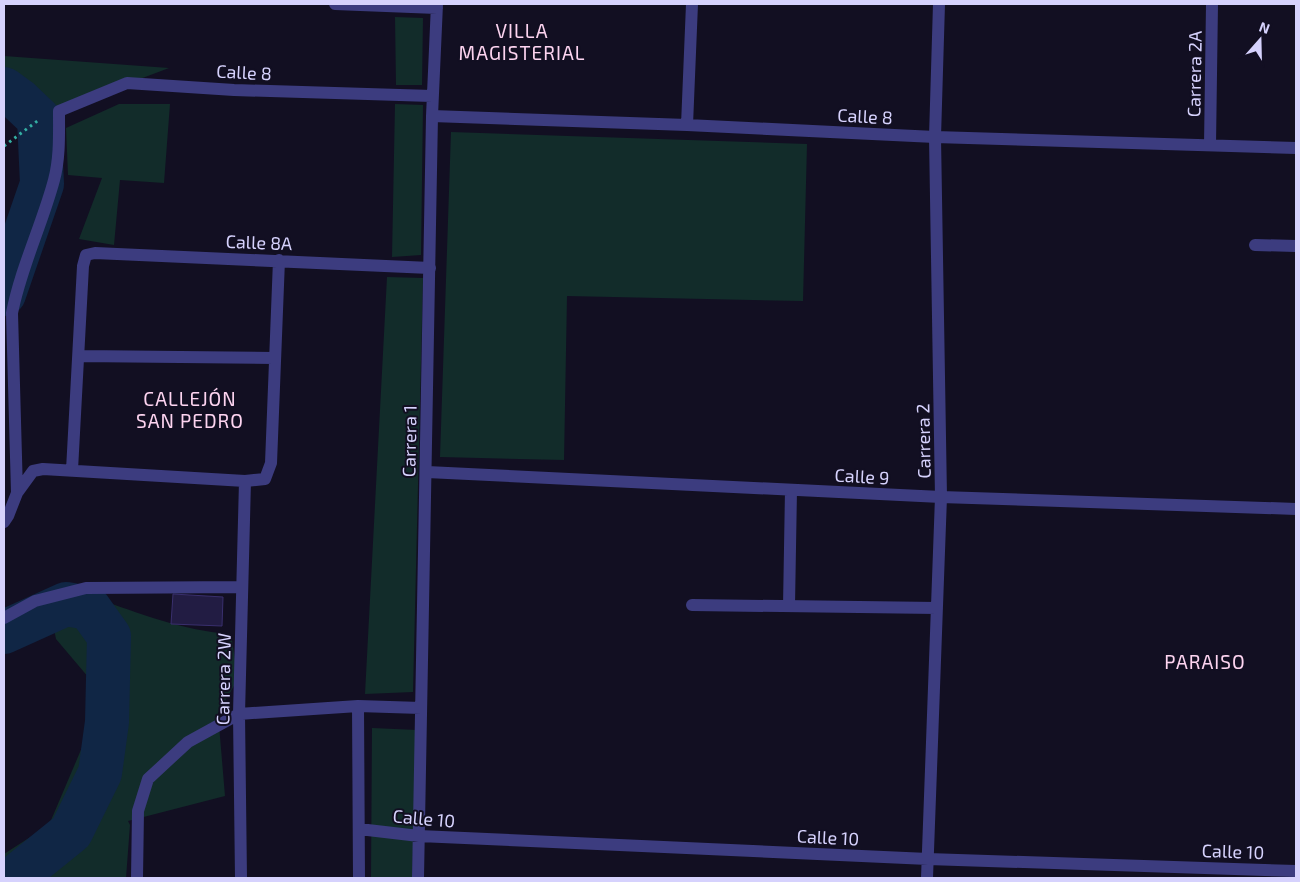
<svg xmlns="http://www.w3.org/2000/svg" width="1300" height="882" font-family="'Exo 2',sans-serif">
<rect width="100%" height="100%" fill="#120f22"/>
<path fill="#122c2a" d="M395,17l28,1 -1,67h-26z
M4,56l165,12 -82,31 -28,12 -34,-29 -21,-8z
M119,104h51l-6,79 -44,-3 -6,65 -35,-6 23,-61 -34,-3 -2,-47z
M395,104l28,1 -2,150 -29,2z
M451,132l356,12 -4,157 -236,-5 -3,164 -124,-3z
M387,277l36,1 -10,414 -48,2z
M95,598c44,15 88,33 136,36l7,45 -20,34 7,83 -97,25 2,4 -4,53h-122v-24l45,-29 37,-87 3,-60 -33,-39 -7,-35z
M372,728l45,2 -5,148h-41z"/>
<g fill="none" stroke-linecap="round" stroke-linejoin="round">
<path stroke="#102645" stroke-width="44" d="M4,89l15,11 20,19 3,65 -38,110
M4,632l62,-28 23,4 20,28 -2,86 -7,51 -29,59 -57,46"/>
</g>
<path fill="#221c43" stroke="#392f6d" d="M173,594l50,3 -1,29 -51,-2z"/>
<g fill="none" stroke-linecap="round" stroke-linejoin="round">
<path stroke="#34afa3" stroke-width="3" stroke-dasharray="2.5 4" stroke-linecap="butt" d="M4,146l36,-27"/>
<path stroke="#3c3c7f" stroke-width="12" d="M335,4l102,4
M432,116l255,9 248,12 361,11
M687,125l5,-121
M1210,145l2,-141
M1255,245l41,1
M79,356l195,2
M72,470l11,-204 3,-11 9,-2 335,15
M427,472l514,25 355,12
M17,493l-5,-180c9,-46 30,-88 42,-133 6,-22 5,-46 5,-69l68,-28 107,7 198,6
M4,522l4,-6 9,-23 16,-22 10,-2 202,12 20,-2 6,-16 8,-203
M692,605l245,3
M789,606l2,-116
M4,618l31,-17 51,-13 156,-1
M358,706l1,172
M359,829l60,7 509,23 368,12
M137,878l1,-67 10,-32 40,-37 51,-28 119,-8 63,2
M241,878l-2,-164 6,-233
M418,878l14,-762 5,-112
M927,878l14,-381 -6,-360 4,-133"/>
</g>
<g text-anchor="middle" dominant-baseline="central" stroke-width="4" stroke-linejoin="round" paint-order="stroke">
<g font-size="18" fill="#d6d2fd" stroke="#120f22">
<text transform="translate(244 72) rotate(3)">Calle 8</text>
<text transform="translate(1194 74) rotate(-89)">Carrera 2A</text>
<text transform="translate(865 116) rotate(3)">Calle 8</text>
<text transform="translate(259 242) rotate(2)">Calle 8A</text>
<text transform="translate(409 441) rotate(-89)">Carrera 1</text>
<text transform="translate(923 441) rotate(-91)">Carrera 2</text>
<text transform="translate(862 476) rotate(3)">Calle 9</text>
<text transform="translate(223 679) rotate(-89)">Carrera 2W</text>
<text transform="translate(424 818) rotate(5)">Calle 10</text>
<text transform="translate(828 837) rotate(3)">Calle 10</text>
<text transform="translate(1233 851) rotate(2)">Calle 10</text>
</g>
<g font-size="19" letter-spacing="1" fill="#fdd4f0" stroke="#120f22">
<text x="522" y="30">VILLA<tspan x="522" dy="22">MAGISTERIAL</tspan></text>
<text x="190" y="398">CALLEJÓN<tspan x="190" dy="22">SAN PEDRO</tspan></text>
<text x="1205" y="661">PARAISO</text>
</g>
</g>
<rect width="1300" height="882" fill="none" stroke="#d6d2fd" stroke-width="10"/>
<g transform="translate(1260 40) rotate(20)" stroke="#120f22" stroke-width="4" paint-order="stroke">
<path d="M0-4L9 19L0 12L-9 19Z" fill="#d6d2fd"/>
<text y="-8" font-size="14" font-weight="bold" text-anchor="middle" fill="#d6d2fd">N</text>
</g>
</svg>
